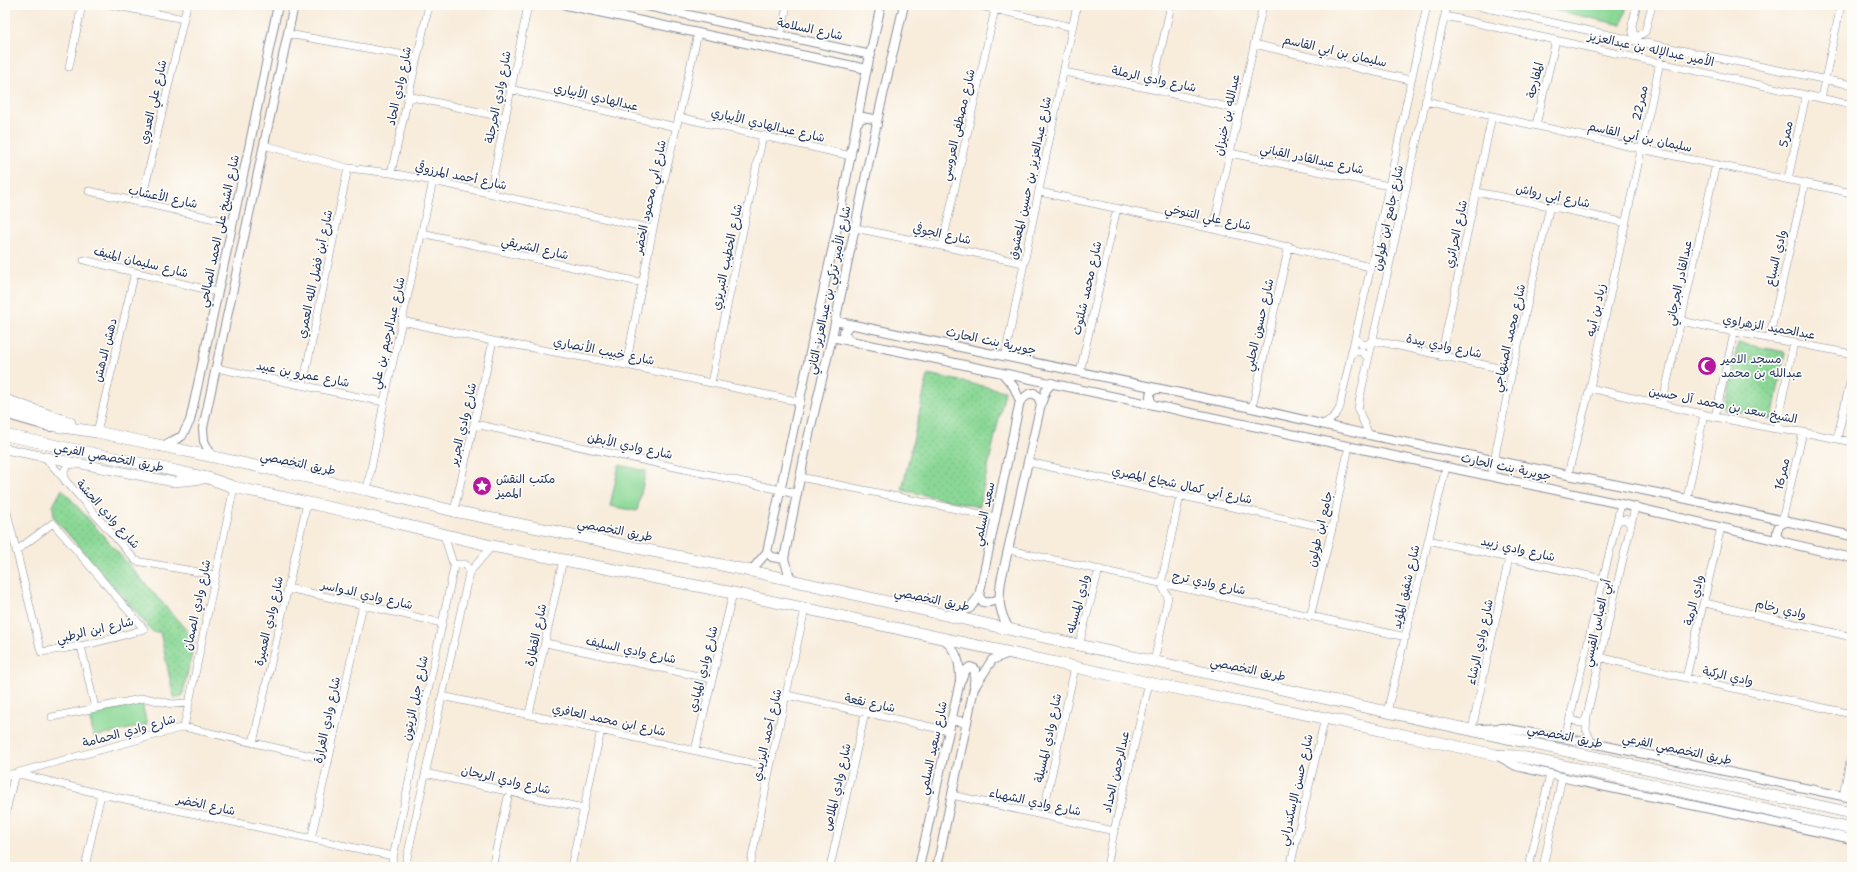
<svg xmlns="http://www.w3.org/2000/svg" width="1857" height="872" font-family="'Shantell Sans','Playpen Sans Arabic',sans-serif">
<defs>
<pattern id="park-dots" width="8" height="8" patternUnits="userSpaceOnUse"><rect width="8" height="8" fill="#8bd896"/><path d="M2 2h.1M6 6h.1" fill="none" stroke="#77ba84" stroke-width="1.8" stroke-linecap="round"/></pattern>
</defs>
<rect width="100%" height="100%" fill="#fdfcf7"/>
<filter id="ink" filterUnits="userSpaceOnUse"><feTurbulence type="fractalNoise" baseFrequency=".025" numOctaves="2"/><feDisplacementMap in="SourceGraphic" scale="8" xChannelSelector="R" yChannelSelector="G"/><feConvolveMatrix kernelMatrix="1 2 1 2 8 2 1 2 1" color-interpolation-filters="sRGB"/></filter>
<filter id="wash" filterUnits="userSpaceOnUse"><feTurbulence type="fractalNoise" baseFrequency=".012" numOctaves="4" result="noise"/><feDisplacementMap in="SourceGraphic" scale="16" xChannelSelector="R" yChannelSelector="G"/><feGaussianBlur stdDeviation="0.9" result="paint"/><feColorMatrix in="noise" values="0 0 0 0 0 0 0 0 0 0 0 0 0 0 0 0 0 1.4 0 .05"/><feComposite in="paint" operator="in"/></filter>
<g filter="url(#wash)">
<rect width="100%" height="100%" fill="#f8ecdb"/>
<path fill="url(#park-dots)" stroke="#53847a" d="M1738,343l47,9 -13,67 -48,-10z
M928,374l77,17 -26,116 -77,-17z
M62,489l133,151 -13,57 -8,1 -14,-66h-7l-99,-114 -1,-12z"/>
<path fill="#8bd896" stroke="#53847a" d="M1542,5h85l-5,20 -81,-18z
M619,465l27,6 -9,40 -27,-5z
M142,703l5,22 -53,12 -5,-22z"/>
</g>
<g filter="url(#ink)">
<g fill="none" stroke-linecap="round" stroke-linejoin="round">
<defs>
<path id="minor" d="M112,5l72,14
M976,5l96,22
M1473,5l163,36 216,44
M1637,5l-5,20 1,8 4,4 8,-5 7,-27
M1445,16l407,89
M288,34l128,23
M781,35l6,-30
M1254,44l156,36
M69,67l13,-62
M1064,72l88,17 88,21
M510,89l166,38
M1152,89l19,-84
M408,96l98,22
M1821,98l20,-93
M1425,101l216,48 211,44
M679,117l172,39
M1536,125l20,-85
M264,145l84,23 43,5 42,8 220,48
M1230,153l159,33
M391,173l38,-168
M1788,179l18,-84
M89,191l144,32
M1040,192l173,37 157,38
M1476,192l74,14 76,17
M490,193l38,-188
M141,204l46,-199
M855,228l168,35
M1213,229l50,-224
M422,233l221,50
M942,246l53,-237
M84,260l133,32
M402,321l91,20 133,24 175,37
M1682,321c56,13 113,21 170,33
M1355,338l7,7 6,-1 4,-4 140,31
M1769,339l36,-156
M1351,353l10,-2 7,7
M1005,356l72,-351
M1441,357l51,-241
M626,365l27,-136 45,-196
M216,368l168,34
M1080,372l37,-164
M711,383l52,-248
M303,385l45,-217
M1590,388l125,29 61,12 27,3 49,10
M1662,405l54,-241
M1252,408l37,-162
M1715,417l19,-84
M475,424l306,66
M1322,424c11,-4 19,-13 19,-24l48,-214 38,-181
M1776,429l18,-87
M97,432l38,-160
M1369,435l-11,-26 2,-12 87,-392
M1837,439l15,-65
M44,456l92,105 79,14
M1028,462l304,67
M1568,474l22,-86 70,-326
M1491,476l21,-105 38,-165
M800,477l195,40
M65,481l-1,-10 4,-6 8,-1
M367,490l17,-88 49,-221
M1687,499l17,-85
M5,504l36,148c35,-4 70,-12 103,-23l-91,-106 -37,28
M454,511l39,-170
M1782,521l21,-89
M1616,525l2,-4 7,-2 5,5v5
M1428,540l175,39
M1009,550l397,87
M454,567l4,-3h7l3,4 1,5
M288,588l154,35
M1705,603l147,34
M1310,617l22,-88 17,-83
M546,643l166,36
M1079,645l20,-76
M81,646l14,62
M1599,657l87,21 166,36
M1154,662l14,-65 -7,-13 19,-88
M1686,678l35,-151
M787,695l162,36
M442,696l328,71
M1387,712l59,-245
M529,714l34,-154
M1571,714l2,6 7,3 4,-1 3,-6
M52,717l93,-19 27,6 16,-1
M184,727l50,-240
M1472,729l37,-171
M1565,738l56,-234
M253,743l54,-240
M1592,743l-6,-13 1,-15 48,-208
M695,750l38,-157
M425,773l158,35
M5,776l179,-49 145,33
M952,795l162,36
M1843,796l9,-45
M1043,814l32,-147
M5,816l10,-43 86,21 292,62
M311,839l52,-234
M85,867l16,-73
M391,867l63,-300 -10,-32
M405,867l64,-294 23,-27
M492,867l17,-74
M571,867l30,-137
M750,867l20,-100 35,-158
M830,867l35,-154
M1107,867l7,-36 35,-148
M1290,867l35,-149
M1529,867l21,-93
M1543,867l19,-90"/>
<path id="tertiary" d="M566,5l301,64
M643,5l228,50
M857,123l6,-6 11,2 3,6
M838,223l17,5
M835,321l417,87 117,27 318,64 165,37
M832,337l789,167 231,54
M849,341l-5,-9 6,-8
M1020,401l9,-7 5,-1 4,4 3,7
M1154,405c-4,-4 -5,-7 -3,-14l7,-2
M161,447l21,-11 8,-15 60,-278 28,-138
M212,457l-8,-16 -1,-13 91,-423
M781,490l16,4
M1783,542l-6,-5c-1,-8 2,-14 10,-15
M767,552l5,5 12,2
M751,571l16,-19 71,-329 27,-145 16,-73
M791,580l-7,-21 23,-116 25,-106 48,-229 24,-103
M979,596l4,6c7,1 11,0 16,-4
M950,617l20,-9 9,-12 41,-195 -6,-14 -10,-12
M1009,629c-10,-18 -11,-28 -8,-48l40,-177 5,-14 6,-7
M961,680l5,-10 4,-3 5,2 -1,16
M951,719l16,4
M1480,729l23,-1 89,15 260,55
M1498,756l18,10 62,15 274,58
M919,867l41,-186c0,-20 -2,-27 -16,-43
M937,867l37,-179 18,-28 17,-7"/>
<path id="secondary" d="M5,449l169,33 30,-3"/>
<path id="primary" d="M5,400l65,23
M42,424l55,8 270,58 87,21 297,60 328,74 773,168
M5,435l153,32 50,11 26,9 121,26 137,33 241,47 416,90 176,35 171,37 20,1 96,20 240,53"/>
<path id="motorway" d="M5,412l45,13"/>
</defs>
<use href="#minor" stroke="#8a8e9c" stroke-width="8"/>
<use href="#tertiary" stroke="#8a8e9c" stroke-width="10"/>
<use href="#secondary" stroke="#8a8e9c" stroke-width="10"/>
<use href="#primary" stroke="#8a8e9c" stroke-width="12"/>
<use href="#motorway" stroke="#8a8e9c" stroke-width="14"/>
<use href="#minor" stroke="#fff" stroke-width="7"/>
<use href="#tertiary" stroke="#fff" stroke-width="8"/>
<use href="#secondary" stroke="#fff" stroke-width="9"/>
<use href="#primary" stroke="#fff" stroke-width="11"/>
<use href="#motorway" stroke="#fff" stroke-width="12"/>
</g>
</g>
<defs>
<symbol id="mosque-disc" viewBox="-11 -11 22 22"><circle r="9.5" fill="#b5179e" stroke="#fdfcf7"/><path d="M3.5-4.9A6 6 0 1 0 3.5 4.9A5 5 0 1 1 3.5-4.9Z" fill="#fff"/></symbol>
<symbol id="sight-disc" viewBox="-11 -11 22 22"><circle r="9.5" fill="#b5179e" stroke="#fdfcf7"/><path d="M0-6L1.8-2.2L6-1.7L2.9 1.2L3.7 5.4L0 3.3L-3.7 5.4L-2.9 1.2L-6-1.7L-1.8-2.2Z" fill="#fff"/></symbol>
</defs>
<g fill-rule="evenodd">
<use href="#mosque-disc" x="1696" y="355" width="22" height="22"/>
<use href="#sight-disc" x="471" y="475" width="22" height="22"/>
</g>
<g text-anchor="middle" dominant-baseline="central" stroke-width="3.5" stroke-linejoin="round" paint-order="stroke">
<g font-size="12" fill="#1b2f5e" stroke="#fdfcf7">
<text transform="translate(810 29) rotate(12)">شارع السلامة</text>
<text transform="translate(1651 49) rotate(12)">الأمير عبدالإله بن عبدالعزيز</text>
<text transform="translate(1335 51) rotate(13)">سليمان بن ابي القاسم</text>
<text transform="translate(1154 79) rotate(12)">شارع وادي الرملة</text>
<text transform="translate(1535 80) rotate(-76)">المفارجة</text>
<text transform="translate(399 86) rotate(-78)">شارع وادي الحاد</text>
<text transform="translate(498 97) rotate(-79)">شارع وادي الحرجلة</text>
<text transform="translate(596 97) rotate(13)">عبدالهادي الأبياري</text>
<text transform="translate(153 102) rotate(-77)">شارع علي العدوي</text>
<text transform="translate(1640 103) rotate(-77)">ممر22</text>
<text transform="translate(1227 115) rotate(-78)">عبدالله بن خنيزان</text>
<text transform="translate(768 125) rotate(13)">شارع عبدالهادي الأبياري</text>
<text transform="translate(958 125) rotate(-77)">شارع مصطفى العروسي</text>
<text transform="translate(1786 134) rotate(-77)">ممر5</text>
<text transform="translate(1640 137) rotate(12)">سليمان بن أبي القاسم</text>
<text transform="translate(1312 159) rotate(12)">شارع عبدالقادر القباني</text>
<text transform="translate(461 176) rotate(12)">شارع أحمد المرزوقي</text>
<text transform="translate(1030 178) rotate(-78)">شارع عبدالعزيز بن حسين المعشوق</text>
<text transform="translate(1553 196) rotate(12)">شارع أبي رواش</text>
<text transform="translate(163 197) rotate(12)">شارع الأعشاب</text>
<text transform="translate(650 197) rotate(-78)">شارع أبي محمود الخضر</text>
<text transform="translate(1208 217) rotate(12)">شارع علي التنوخي</text>
<text transform="translate(1388 218) rotate(-78)">شارع جامع ابن طولون</text>
<text transform="translate(219 231) rotate(-78)">شارع الشيخ على الحمد الصالحي</text>
<text transform="translate(942 234) rotate(12)">شارع الجوفي</text>
<text transform="translate(1456 234) rotate(-78)">شارع الحرائري</text>
<text transform="translate(535 248) rotate(13)">شارع الشريقي</text>
<text transform="translate(727 257) rotate(-78)">شارع الخطيب التبريزي</text>
<text transform="translate(1776 258) rotate(-77)">وادي السباع</text>
<text transform="translate(141 262) rotate(14)">شارع سليمان المنيف</text>
<text transform="translate(315 274) rotate(-78)">شارع أبن فضل الله العمري</text>
<text transform="translate(1679 283) rotate(-78)">عبدالقادر الجرجاني</text>
<text transform="translate(1087 288) rotate(-77)">شارع محمد شلتوت</text>
<text transform="translate(829 290) rotate(-78)">شارع الأمير تركي بن عبدالعزيز الثاني</text>
<text transform="translate(1596 310) rotate(-78)">زياد بن أبيه</text>
<text transform="translate(1259 325) rotate(-77)">شارع حسون الحلبي</text>
<text transform="translate(1769 327) rotate(10)">عبدالحميد الزهراوي</text>
<text transform="translate(388 333) rotate(-77)">شارع عبدالرحيم بن علي</text>
<text transform="translate(1509 338) rotate(-77)">شارع محمد الصنهاجي</text>
<text transform="translate(991 341) rotate(12)">جويرية بنت الحارث</text>
<text transform="translate(1444 346) rotate(12)">شارع وادي بيدة</text>
<text transform="translate(105 350) rotate(-76)">دهش الدهش</text>
<text transform="translate(604 351) rotate(11)">شارع خبيب الأنصاري</text>
<text transform="translate(303 374) rotate(11)">شارع عمرو بن عبيد</text>
<text transform="translate(1723 405) rotate(11)">الشيخ سعد بن محمد آل حسين</text>
<text transform="translate(463 424) rotate(-77)">شارع وادي الجرير</text>
<text transform="translate(630 446) rotate(12)">شارع وادي الأبطن</text>
<text transform="translate(109 457) rotate(11)">طريق التخصصي الفرعي</text>
<text transform="translate(298 463) rotate(12)">طريق التخصصي</text>
<text transform="translate(1506 467) rotate(12)">جويرية بنت الحارث</text>
<text transform="translate(1782 474) rotate(-77)">ممر16</text>
<text transform="translate(1182 485) rotate(12)">شارع أبي كمال شجاع المصري</text>
<text transform="translate(108 514) rotate(48)">شارع وادي الحشة</text>
<text transform="translate(984 514) rotate(-78)">سعيد السلمي</text>
<text transform="translate(1320 529) rotate(-77)">جامع ابن طولون</text>
<text transform="translate(615 530) rotate(11)">طريق التخصصي</text>
<text transform="translate(1518 549) rotate(13)">شارع وادي زبيد</text>
<text transform="translate(1209 583) rotate(12)">شارع وادي ترج</text>
<text transform="translate(1406 587) rotate(-77)">شارع شفيق المؤيد</text>
<text transform="translate(367 595) rotate(13)">شارع وادي الدواسر</text>
<text transform="translate(932 599) rotate(12)">طريق التخصصي</text>
<text transform="translate(1694 600) rotate(-77)">وادي الرمة</text>
<text transform="translate(1078 604) rotate(-75)">وادي المسيله</text>
<text transform="translate(197 605) rotate(-78)">شارع وادي الصمان</text>
<text transform="translate(1781 609) rotate(13)">وادي رخام</text>
<text transform="translate(269 621) rotate(-77)">شارع وادي العميرة</text>
<text transform="translate(1597 623) rotate(-77)">أبي العباس القيسي</text>
<text transform="translate(95 630) rotate(-13)">شارع ابن الرطبي</text>
<text transform="translate(536 635) rotate(-78)">شارع القطارة</text>
<text transform="translate(1480 642) rotate(-78)">شارع وادي الرشاء</text>
<text transform="translate(631 650) rotate(12)">شارع وادي السليف</text>
<text transform="translate(703 669) rotate(-76)">شارع وادي الميادي</text>
<text transform="translate(1248 669) rotate(12)">طريق التخصصي</text>
<text transform="translate(1728 676) rotate(12)">وادي الركبة</text>
<text transform="translate(415 698) rotate(-78)">شارع جبل الزيتون</text>
<text transform="translate(870 703) rotate(12)">شارع نقعة</text>
<text transform="translate(327 720) rotate(-78)">شارع وادي الغرارة</text>
<text transform="translate(609 720) rotate(12)">شارع ابن محمد العافري</text>
<text transform="translate(129 731) rotate(-15)">شارع وادي الحمامة</text>
<text transform="translate(767 735) rotate(-77)">شارع أحمد اليزيدي</text>
<text transform="translate(1565 736) rotate(12)">طريق التخصصي</text>
<text transform="translate(1048 738) rotate(-78)">شارع وادي المسيلة</text>
<text transform="translate(933 748) rotate(-78)">شارع سعيد السلمي</text>
<text transform="translate(1677 749) rotate(12)">طريق التخصصي الفرعي</text>
<text transform="translate(1116 772) rotate(-77)">عبدالرحمن الحداد</text>
<text transform="translate(506 780) rotate(13)">شارع وادي الريحان</text>
<text transform="translate(837 787) rotate(-77)">شارع وادي الملاص</text>
<text transform="translate(1296 790) rotate(-77)">شارع حسن الإسكندراني</text>
<text transform="translate(1035 802) rotate(12)">شارع وادي الشهباء</text>
<text transform="translate(206 805) rotate(12)">شارع الخضر</text>
</g>
<g font-size="12" fill="#1b2f5e" stroke="#fdfcf7" text-anchor="start">
<text x="1721" y="359">مسجد الامير<tspan x="1721" dy="14">عبدالله بن محمد</tspan></text>
<text x="496" y="479">مكتب النقش<tspan x="496" dy="14">المميز</tspan></text>
</g>
</g>
<rect width="1857" height="872" fill="none" stroke="#fdfcf7" stroke-width="20"/>
</svg>
